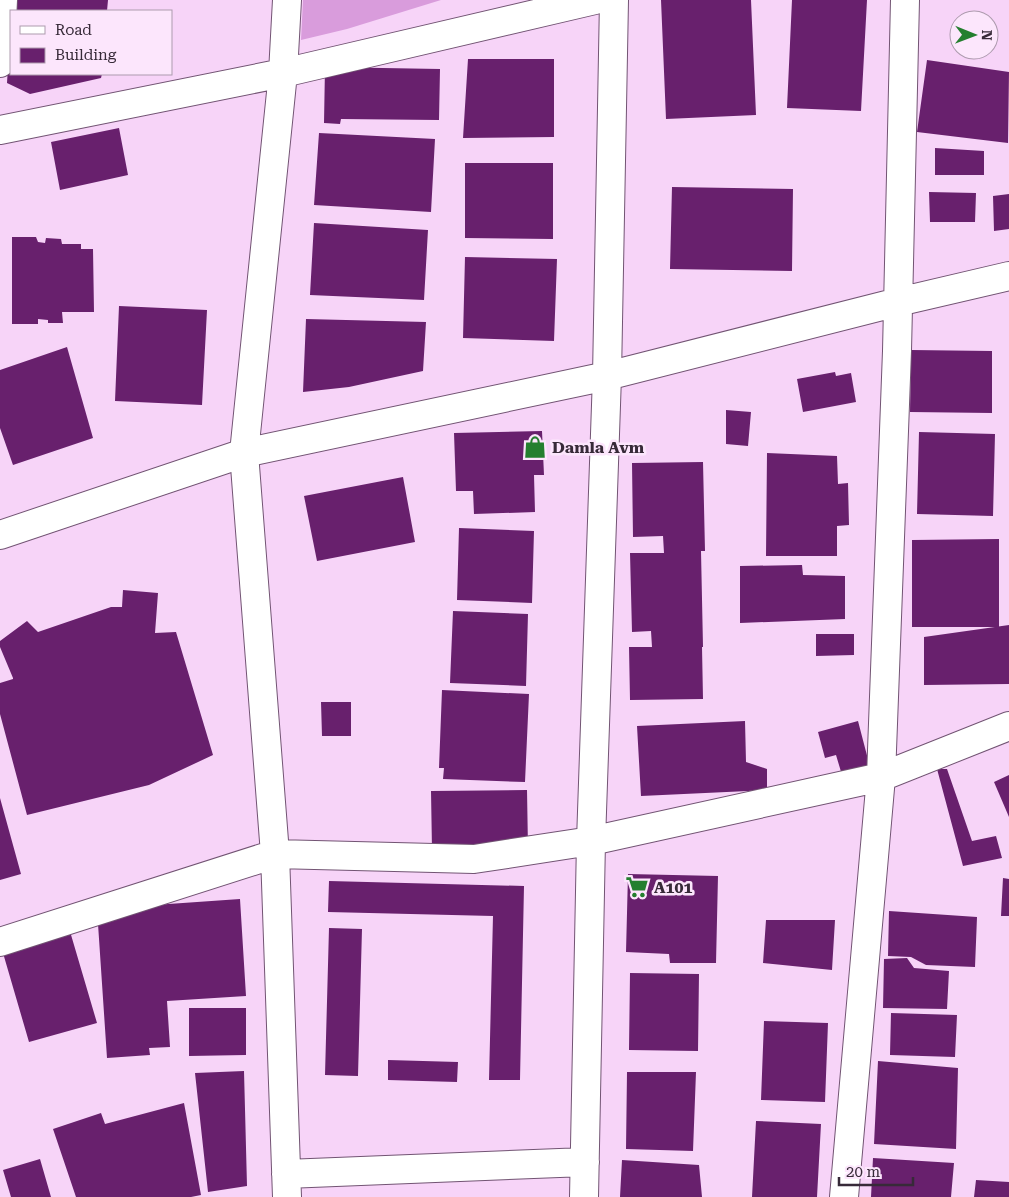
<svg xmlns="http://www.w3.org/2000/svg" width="1009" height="1197" font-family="'Roboto Serif',serif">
<rect width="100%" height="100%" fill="#f7d4f8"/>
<path fill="#d99cdc" d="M303,0h138l-94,29 -46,11z"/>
<path fill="#68206d" d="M12,0h96l-1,11h-96z
M661,0h90l5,115 -90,4z
M792,0h75l-6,111 -74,-3z
M10,33h1v41h91l-1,4 -71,16 -23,-11z
M468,59h86v78l-91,1z
M927,60l82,12 -1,71 -91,-11z
M325,67l115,2 -1,51 -98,-1 -1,5 -16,-1z
M119,128l9,47 -68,15 -9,-48z
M319,133l116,6 -4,73 -117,-7z
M935,148l49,3v24h-49z
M465,163h88v76l-88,-1z
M672,187l121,2 -1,82 -122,-2z
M929,192l47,1 -1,29h-45z
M1009,194v35l-15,2 -1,-35z
M314,223l114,7 -4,70 -114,-5z
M12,237h24l2,5 7,1 1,-5 15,1 1,5h19v5h12l1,63h-32l1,11h-15v-3l-10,-1v5h-26z
M465,257l92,2 -3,82 -91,-3z
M119,306l88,4 -5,95 -87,-4z
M306,319l120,3 -3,49 -74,16 -46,5z
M67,347l26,91 -80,27 -13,-37v-58z
M911,350l81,1v62l-82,-1z
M835,372l1,4 15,-3 5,29 -53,10 -6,-33z
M726,410l25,2 -3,34 -22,-2z
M542,431l2,44h-10l1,37 -61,2 -1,-23h-17l-2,-58z
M919,432l76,2 -2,82 -76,-2z
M767,453l70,3 1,28 10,-1 1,42 -12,1v30h-71z
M703,462l2,89h-4l2,96h-1l1,52 -73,1 -1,-53h23l-1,-16 -19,1 -2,-79h34l-1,-17 -30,1 -1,-74z
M403,477l12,65 -98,19 -13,-65z
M459,528l75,3 -2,72 -75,-3z
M999,539v88h-87v-87z
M802,565l1,10 42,1v43l-105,4v-57z
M123,590l35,3 -3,40 21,-1 37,123 -64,30 -122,30 -27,-101v-31l13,-4v-1l-13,-31v-6l27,-20 11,11 73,-25h11z
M453,611l75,3 -2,72 -76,-3z
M1009,625v59l-85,1v-48z
M816,634h38v21l-38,1z
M442,690l87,4 -4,88 -82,-3 1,-11h-5z
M321,702h30v34h-29z
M745,721l1,41 21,7v21l-126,6 -4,-70z
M858,721l12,46 -28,8 -6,-20 -11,3 -7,-26z
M937,769h10l25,72 24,-5 6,22 -39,8z
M1009,775v42l-15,-35z
M527,790l1,59 -96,1 -1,-59z
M0,798l21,76 -21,6z
M628,874l90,2 -2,87h-46l-1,-9 -43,-2z
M1003,878l6,1v37h-8z
M329,881l195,5 -4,194h-31l4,-164 -165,-4z
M240,899l6,97 -79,5 3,46 -21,1 1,7 -43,3 -10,-149z
M889,911l88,6 -2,50 -49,-2 -15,-8 -23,-1z
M766,920h69l-3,50 -69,-7z
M69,928l28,95 -68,19 -26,-89z
M329,928l33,1 -4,147 -33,-1z
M907,958l7,10 35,3 -2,38 -64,-1 1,-49z
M630,973l69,1 -1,77 -69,-1z
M189,1008h57v47l-57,1z
M891,1013l66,2 -2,42 -65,-2z
M764,1021l64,2 -3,79 -64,-2z
M388,1060l70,2 -1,20 -69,-2z
M878,1061l80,7 -2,81 -82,-5z
M244,1071l3,115 -39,6 -13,-119z
M627,1072h69l-3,79 -67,-2z
M184,1103l17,92 -10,2h-115l-23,-68 48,-16 4,11z
M756,1121l65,3 -4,73h-65z
M873,1158l81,5 -3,34h-80z
M40,1159l11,38h-40l-8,-27z
M622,1160l77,5 3,32h-82z
M976,1180l33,2v15h-35z"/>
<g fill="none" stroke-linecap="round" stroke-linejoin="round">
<defs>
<path id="minor" d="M0,63l3,-63
M0,130l283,-57 312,-73
M0,535l244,-82 363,-77 291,-74 111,-26
M0,942l275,-88 199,5 117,-18 290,-64 128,-51
M286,1174l299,-12
M287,1197l-12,-343 -31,-401 39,-380 4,-73
M584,1197l7,-356 16,-465 7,-376
M844,1197l37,-420 16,-426 8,-351"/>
</defs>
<use href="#minor" stroke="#725473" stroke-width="30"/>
<use href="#minor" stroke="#fff" stroke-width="28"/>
</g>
<defs>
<symbol id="shop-bare" viewBox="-9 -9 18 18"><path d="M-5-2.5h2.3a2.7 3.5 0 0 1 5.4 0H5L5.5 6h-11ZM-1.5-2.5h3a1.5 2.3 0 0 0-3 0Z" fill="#247f2f" stroke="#fce6fc" stroke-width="2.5" paint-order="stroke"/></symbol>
<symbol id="supermarket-bare" viewBox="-9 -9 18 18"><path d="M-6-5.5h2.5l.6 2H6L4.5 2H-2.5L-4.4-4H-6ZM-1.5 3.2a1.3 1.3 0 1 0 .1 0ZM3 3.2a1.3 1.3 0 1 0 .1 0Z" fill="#247f2f" stroke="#fce6fc" stroke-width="2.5" paint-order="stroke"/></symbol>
</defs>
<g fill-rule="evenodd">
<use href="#shop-bare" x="519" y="431" width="32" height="32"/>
<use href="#supermarket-bare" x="621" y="871" width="32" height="32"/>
</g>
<g text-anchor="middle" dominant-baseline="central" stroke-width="5" stroke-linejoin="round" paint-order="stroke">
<g font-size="16" font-weight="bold" fill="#372a38" stroke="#fce6fc" text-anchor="start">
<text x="552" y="447">Damla Avm</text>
<text x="654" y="887">A101</text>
</g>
</g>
<rect x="10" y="10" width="162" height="65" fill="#fce6fc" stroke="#ad9bae"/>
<rect x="20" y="26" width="25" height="8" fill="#ffffff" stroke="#ad9bae"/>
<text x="55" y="35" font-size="15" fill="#372a38">Road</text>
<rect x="20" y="48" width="25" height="15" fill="#68206d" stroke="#ad9bae"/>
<text x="55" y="60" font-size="15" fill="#372a38">Building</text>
<g transform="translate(974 35) rotate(91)"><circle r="24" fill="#fce6fc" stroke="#ad9bae"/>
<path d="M0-4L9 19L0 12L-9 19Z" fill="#247f2f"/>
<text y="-8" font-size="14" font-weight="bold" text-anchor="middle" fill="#372a38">N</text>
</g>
<path d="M839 1177v8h74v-8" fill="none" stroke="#372a38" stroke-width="2.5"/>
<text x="846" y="1177" font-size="15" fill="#372a38" stroke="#fce6fc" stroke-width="4" paint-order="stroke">20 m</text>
</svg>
